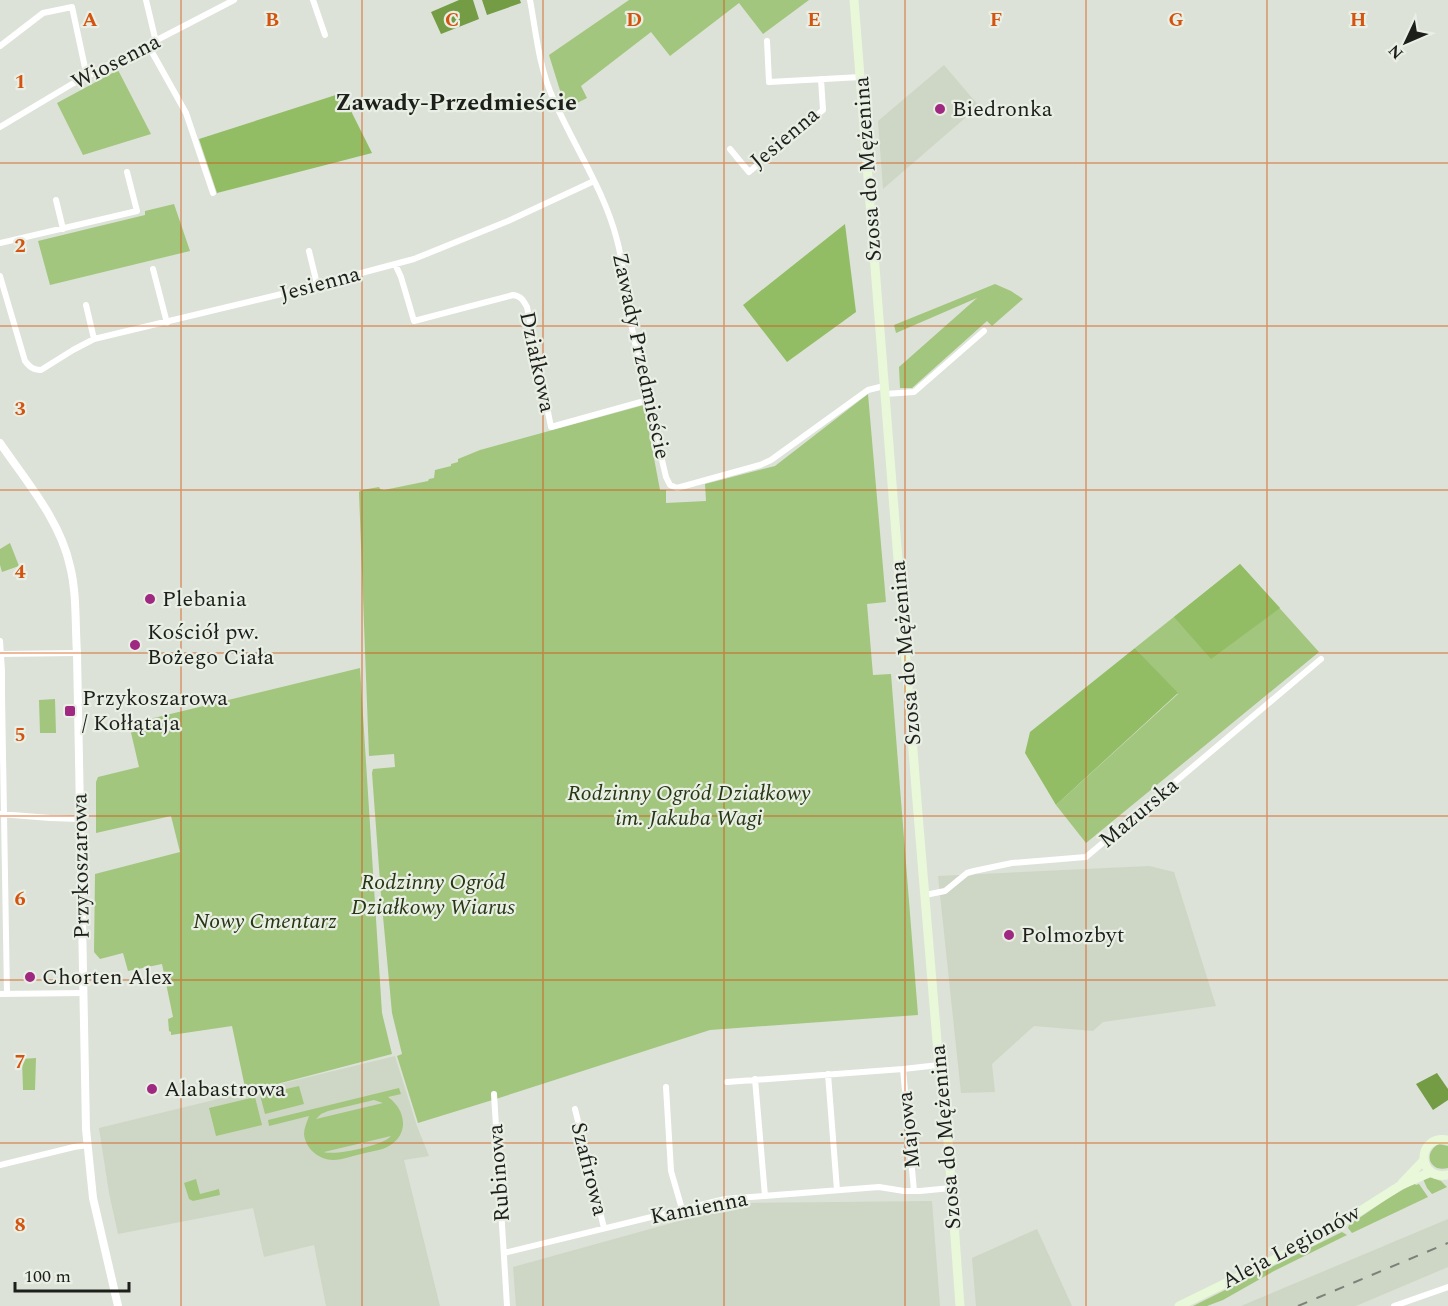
<svg xmlns="http://www.w3.org/2000/svg" width="1448" height="1306" font-family="Spectral,serif">
<rect width="100%" height="100%" fill="#dce2d7"/>
<path fill="#ced7c5" d="M944,65l35,41 -96,83 -5,-68z
M1149,866l25,6 42,134 -113,16 -10,9 -59,-5 -42,38 3,28 -34,1 -23,-217z
M395,1056l22,70 12,30 -25,4 36,146h-114l-12,-61 -50,12 -11,-49 -135,26 -9,-41 -10,-65z
M932,1201l8,105h-424l-3,-39 231,-64z
M1448,1219v48l-92,39h-115z
M1037,1229l35,77h-96l-4,-48z"/>
<path fill="#a2c67d" fill-rule="evenodd" d="M629,0h180l-46,34 -24,-31 -69,53 -19,-24 -70,54 6,12 -20,10 -4,-8 -14,-45z
M118,70l33,64 -68,21 -26,-52z
M174,204l16,47 -140,34 -12,-44 107,-26v-4z
M995,284l16,7 12,8 -31,27 -5,-5 -75,67h-12l-1,-21 78,-69 -81,35 -2,-8z
M868,394l18,208 -19,2 6,71 18,-1 27,341 -208,15 -211,68 -81,25 -21,-67 5,-2 -10,-41 -11,-118 -9,-122 1,-4 22,-2 -1,-13 -25,2 -10,-264 3,-2 17,-3 1,2 4,1 44,-9 1,-2 5,-1 1,-8 16,-4v-2l7,-2v-3l22,-9 164,-45 16,85h6v13l40,-2 -1,-17 70,-18z
M10,543l9,23 -17,6 -2,-7v-16z
M1240,564l79,88 -233,191 -30,-38 122,-111 -43,-46z
M360,668l22,345 10,41 -146,38 -14,-66 -61,9v-3l-2,-1 -1,-12 5,-2 -11,-53 -34,7 -5,-18 -23,6 -6,-7 1,-78 85,-22 -9,-36 -75,17v-51l2,-5 41,-10 -10,-43z
M55,699l1,34h-16l-1,-33z
M36,1058l-1,32h-12l-1,-31z
M299,1086l5,18 -39,10 -5,-19z
M399,1088l2,6 -13,3c16,11 22,34 4,47 -8,6 -18,7 -27,9 -10,2 -22,7 -32,7 -14,0 -28,-12 -29,-26 0,-6 3,-12 5,-18l-40,10 -1,-6zM374,1100l9,3 -67,16 5,-5 7,-3zM391,1136c-7,9 -55,20 -67,16z
M255,1097l7,28 -46,11 -7,-28z
M1439,1144l9,2v22c-18,5 -26,-15 -9,-24z
M1429,1177l12,4 6,6 -15,7 -5,-6 -4,-9z
M196,1179l4,15 19,-5 1,6 -27,6 -4,-2 -5,-16z
M1414,1183l2,2 3,-1 9,13 -76,36 -4,-5 1,-3 38,-26z
M1342,1232l5,3 -73,36 -51,29 -16,6h-14z"/>
<path fill="#92bd64" d="M342,93l30,60 -155,40 -18,-54z
M845,224l11,88 -69,50 -44,-57z
M1240,564l40,44 -69,51 -37,-42z
M1135,648l43,45 -122,112 -31,-52 5,-21z"/>
<path fill="#739c44" d="M459,0h14l6,19 -38,15 -10,-22z
M482,0h38l1,3 -34,12z
M1437,1073l11,16v11l-15,10 -17,-26z"/>
<g fill="none" stroke-linecap="round" stroke-linejoin="round">
<path stroke="#fff" stroke-width="6" d="M146,0l10,42
M313,0l12,35
M530,0c6,32 9,68 23,98 20,47 51,91 64,142 6,21 7,45 11,67 10,57 25,114 38,170l4,8 7,3 83,-23 11,-5 97,-70 16,-4
M767,41l2,41 92,-5
M148,45l38,68 27,80
M0,46l43,-33 29,-6 15,70
M0,127l72,-43 162,-84
M730,149l19,23 74,-62 -2,-31
M56,200l7,29
M0,243l137,-32 -10,-39
M309,251l8,33
M395,264l6,13 13,44 99,-26c8,1 10,5 14,12l24,120 97,-27
M153,269l14,54
M0,276l25,85c5,6 8,9 16,9l32,-20 21,-11 196,-47 124,-33 94,-38 86,-40
M86,305l8,34
M885,394l29,-2 70,-61
M0,641l2,30v24l5,299
M0,654l77,-1
M0,814l50,4 30,1
M925,895l20,-4 22,-18 7,-2 38,-8 74,-6 235,-198
M0,994l83,-1
M903,1069l11,122
M828,1074l9,116
M755,1079l10,117
M727,1082l176,-13 36,-4
M666,1087l5,84 11,38
M494,1094l13,212
M575,1109l29,119
M0,1165l74,-18 14,-2
M504,1253l221,-54 154,-12 25,4h16l31,-3
M1394,1306l54,-19"/>
<path stroke="#fff" stroke-width="8" d="M0,443c26,38 60,77 70,123 7,28 5,59 7,87l9,476 7,69 25,108"/>
<path stroke="#e8f8d9" stroke-width="9" d="M854,0l64,814 21,251 9,76 12,165
M1448,1140c-32,-6 -32,41 0,35
M1402,1183l22,-23
M1179,1306l137,-67 85,-54 30,-13"/>
<path stroke="#7d8179" stroke-width="2" stroke-dasharray="10 10" stroke-linecap="butt" d="M1298,1306l150,-63"/>
</g>
<path fill="none" stroke="#d4530e" stroke-width="1.5" stroke-opacity="0.55" d="M181,0v1306M362,0v1306M543,0v1306M724,0v1306M905,0v1306M1086,0v1306M1267,0v1306M0,163h1448M0,326h1448M0,490h1448M0,653h1448M0,816h1448M0,980h1448M0,1143h1448"/>
<g fill="#9f2881" stroke="#e9efe4" stroke-width="2">
<circle cx="940" cy="109" r="6"/>
<circle cx="150" cy="599" r="6"/>
<circle cx="135" cy="645" r="6"/>
<rect x="64" y="705" width="12" height="12" rx="3"/>
<circle cx="1009" cy="935" r="6"/>
<circle cx="30" cy="977" r="6"/>
<circle cx="152" cy="1089" r="6"/>
</g>
<g text-anchor="middle" dominant-baseline="central" stroke-width="4.5" stroke-linejoin="round" paint-order="stroke">
<g font-size="22" fill="#1d1f1b" stroke="#e9efe4">
<text transform="translate(116 62) rotate(-27)">Wiosenna</text>
<text transform="translate(785 138) rotate(-40)">Jesienna</text>
<text transform="translate(868 169) rotate(-94)">Szosa do Mężenina</text>
<text transform="translate(320 284) rotate(-15)">Jesienna</text>
<text transform="translate(641 356) rotate(78)">Zawady Przedmieście</text>
<text transform="translate(537 362) rotate(78)">Działkowa</text>
<text transform="translate(906 653) rotate(-95)">Szosa do Mężenina</text>
<text transform="translate(1139 813) rotate(-40)">Mazurska</text>
<text transform="translate(81 866) rotate(-91)">Przykoszarowa</text>
<text transform="translate(909 1130) rotate(-96)">Majowa</text>
<text transform="translate(946 1137) rotate(-95)">Szosa do Mężenina</text>
<text transform="translate(589 1169) rotate(76)">Szafirowa</text>
<text transform="translate(499 1173) rotate(-94)">Rubinowa</text>
<text transform="translate(699 1208) rotate(-11)">Kamienna</text>
<text transform="translate(1291 1247) rotate(-28)">Aleja Legionów</text>
</g>
<g font-size="22" fill="#1d1f1b" stroke="#e9efe4" text-anchor="start">
<text x="952" y="109">Biedronka</text>
<text x="162" y="599">Plebania</text>
<text x="147" y="632">Kościół pw.<tspan x="147" dy="25">Bożego Ciała</tspan></text>
<text x="82" y="698">Przykoszarowa<tspan x="82" dy="25">/ Kołłątaja</tspan></text>
<text x="1021" y="935">Polmozbyt</text>
<text x="42" y="977">Chorten Alex</text>
<text x="164" y="1089">Alabastrowa</text>
</g>
<g font-size="22" font-style="italic" fill="#273713" stroke="#e9efe4">
<text x="689" y="793">Rodzinny Ogród Działkowy<tspan x="689" dy="25">im. Jakuba Wagi</tspan></text>
<text x="433" y="882">Rodzinny Ogród<tspan x="433" dy="25">Działkowy Wiarus</tspan></text>
<text x="265" y="921">Nowy Cmentarz</text>
</g>
<g font-size="24" font-weight="bold" fill="#1d1f1b" stroke="#e9efe4">
<text x="456" y="103">Zawady-Przedmieście</text>
</g>
</g>
<g font-size="20" text-anchor="middle" font-weight="bold" fill="#d4530e" stroke="#e9efe4" stroke-width="4.5" stroke-linejoin="round" paint-order="stroke">
<text x="90" y="26">A</text>
<text x="272" y="26">B</text>
<text x="452" y="26">C</text>
<text x="634" y="26">D</text>
<text x="814" y="26">E</text>
<text x="996" y="26">F</text>
<text x="1176" y="26">G</text>
<text x="1358" y="26">H</text>
<text x="20" y="88">1</text>
<text x="20" y="252">2</text>
<text x="20" y="415">3</text>
<text x="20" y="578">4</text>
<text x="20" y="741">5</text>
<text x="20" y="905">6</text>
<text x="20" y="1068">7</text>
<text x="20" y="1231">8</text>
</g>
<g transform="translate(1406 42) rotate(226)" stroke="#e9efe4" stroke-width="4.5" paint-order="stroke">
<path d="M0-4.5L10 22L0 15L-10 22Z" fill="#1d1f1b"/>
<text y="-9" font-size="16" font-weight="bold" text-anchor="middle" fill="#1d1f1b">N</text>
</g>
<path d="M15 1282v9h114v-9" fill="none" stroke="#1d1f1b" stroke-width="3"/>
<text x="24" y="1282" font-size="18" fill="#1d1f1b" stroke="#e9efe4" stroke-width="4.5" paint-order="stroke">100 m</text>
</svg>
